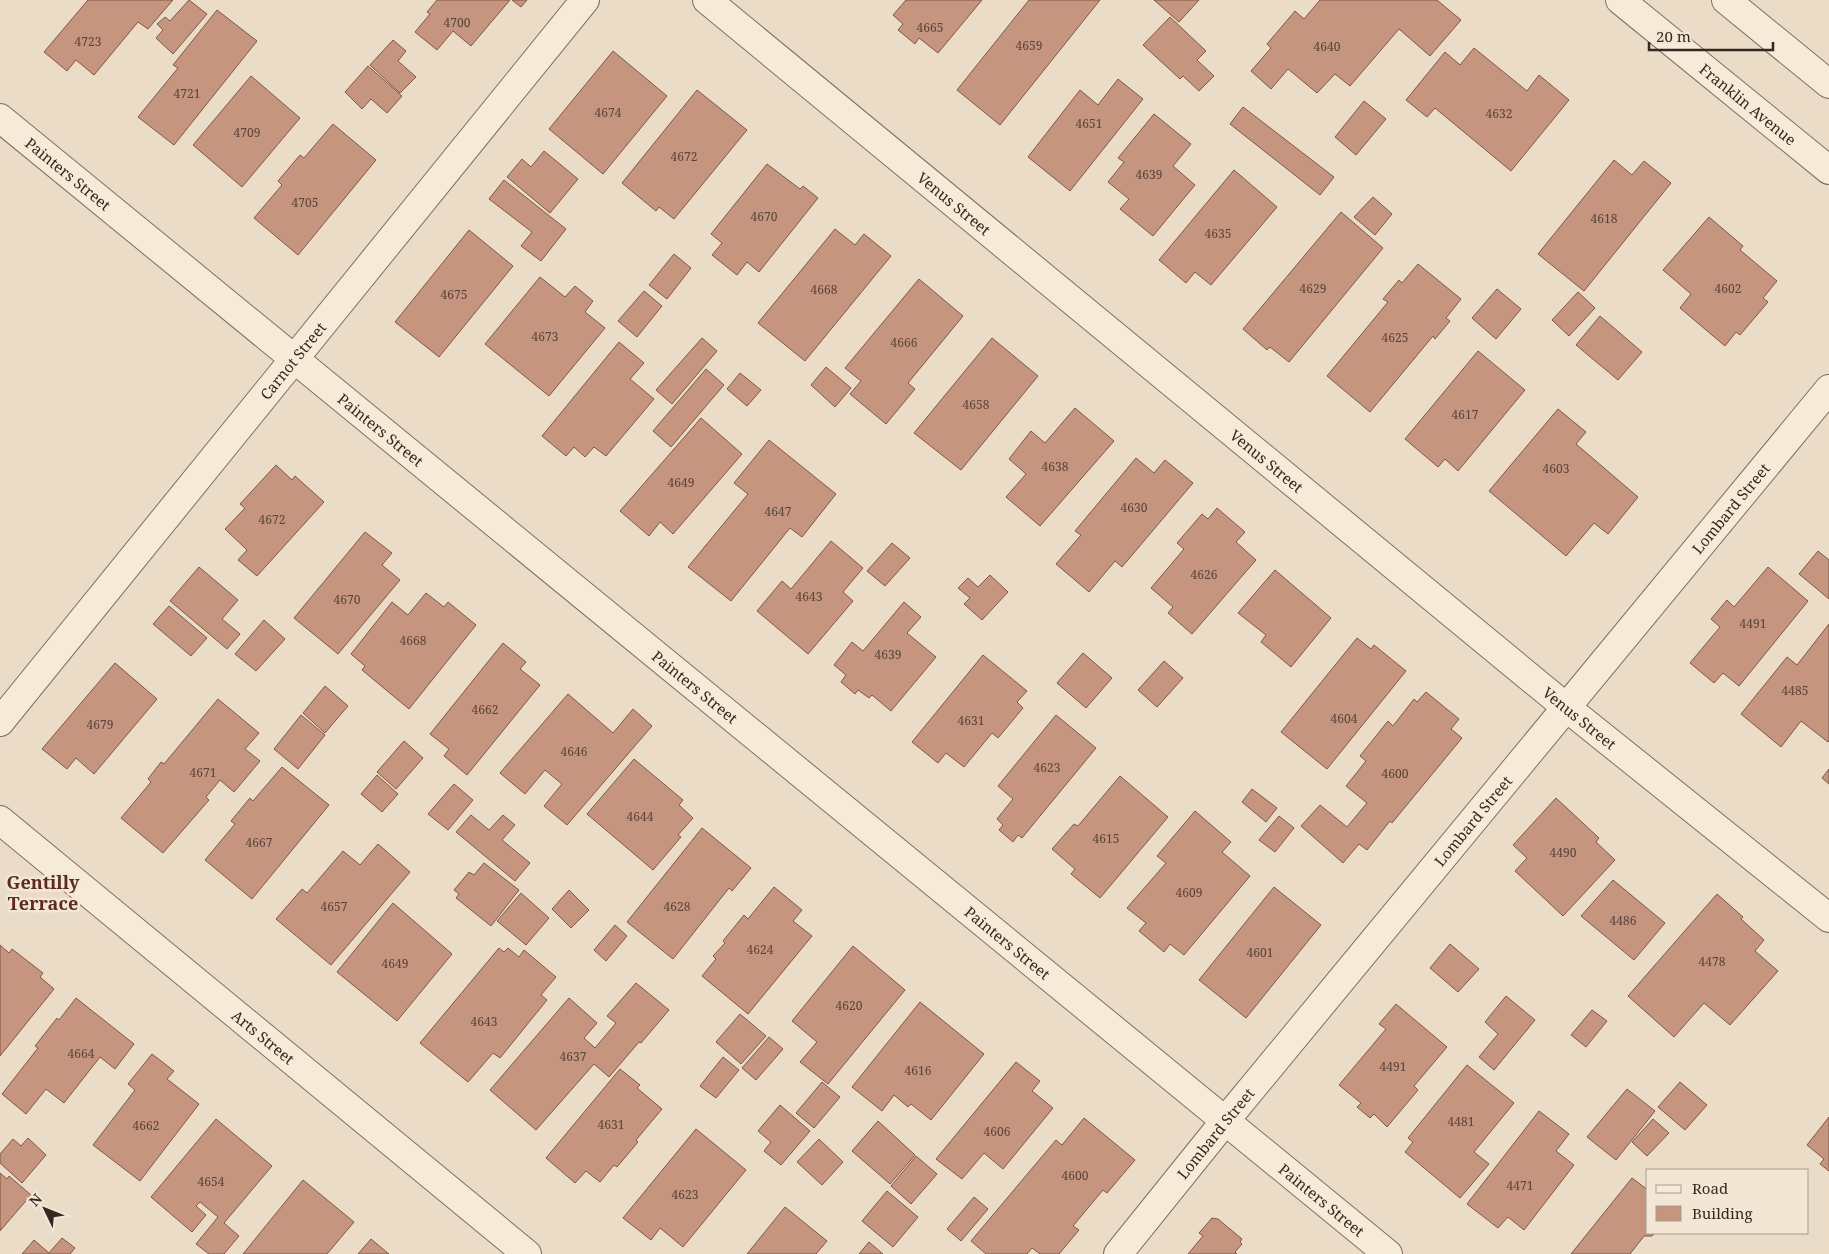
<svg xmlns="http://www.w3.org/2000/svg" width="1829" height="1254" font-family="'Noto Serif',serif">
<rect width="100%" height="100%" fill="#eadcc6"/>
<path fill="#c5957f" stroke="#815745" d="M88,0h85l-25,29 -10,-7 -44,53 -18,-15 -9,11 -23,-19z
M189,0l18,14 -34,40 -17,-16 7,-8 -6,-6 8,-7 5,4z
M437,0h73l-39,46 -18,-15 -16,19 -22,-18 15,-18 -3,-2z
M512,0h15l-6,7z
M906,0h76l-44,53 -19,-15 -4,6 -17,-14 5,-6 -10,-9z
M1029,0h71l-100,125 -43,-35z
M1154,0h45l-20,22z
M1320,0h117l24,20 -31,36 -31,-27 -49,57 -15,-12 -18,19 -29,-24 -17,20 -20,-18 20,-23 -4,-4 28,-33 9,8z
M217,10l40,31 -83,104 -36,-28 40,-49 -5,-3z
M1170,17l36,34 -9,9 17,16 -15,15 -16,-15 -3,3 -37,-34z
M393,40l13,11 -8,10 18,16 -16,16 -30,-28z
M1474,48l53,43 12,-16 30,25 -58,71 -76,-63 -8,9 -21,-17 39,-48 15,13z
M613,51l54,45 -64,78 -54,-45z
M368,66l34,30 -15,17 -16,-14 -9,10 -17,-17z
M251,76l49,42 -58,69 -49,-42z
M1118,79l25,20 -73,92 -42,-34 52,-67 18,15z
M697,90l50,40 -73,89 -15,-12 -3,4 -34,-28z
M1364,101l22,18 -30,36 -21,-18z
M1243,107l91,70 -14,18 -90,-71z
M1154,114l37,30 -18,22 22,19 -42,51 -33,-27 9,-10 -21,-17 16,-20 -6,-4z
M333,124l43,36 -78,95 -44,-37 28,-33 -4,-4 22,-26 4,3z
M544,151l34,28 -28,34 -43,-36 15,-18 9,8z
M1614,160l18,15 12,-14 27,22 -87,108 -46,-37z
M767,164l33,25 3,-3 15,12 -59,74 -12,-10 -10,13 -25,-20 10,-12 -11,-9z
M1234,170l43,37 -66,78 -16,-13 -9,11 -27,-23z
M504,180l62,49 -25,32 -20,-15 11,-14 -43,-33z
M1373,197l19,17 -17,21 -21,-18z
M1341,212l42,36 -94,114 -19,-15 -3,3 -24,-21z
M1709,217l34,29 -3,4 37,31 -14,17 5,4 -28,33 -4,-3 -11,14 -45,-38 11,-14 -28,-24z
M835,229l20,16 9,-11 27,22 -86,105 -47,-38z
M469,230l44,36 -74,91 -44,-35z
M674,254l17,14 -24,31 -18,-14z
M1418,264l43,35 -15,19 4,3 -15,18 -2,-3 -63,76 -43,-36 61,-74 -5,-3 16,-19 3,3z
M540,277l25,20 10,-11 18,15 -8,11 20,16 -56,68 -64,-52z
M919,279l44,37 -55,67 7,6 -29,35 -36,-30 11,-13 -16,-13z
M1497,289l24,20 -25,30 -24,-21z
M644,291l18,15 -25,31 -19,-16z
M1578,292l17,16 -26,28 -17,-16z
M1600,316l42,36 -24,28 -42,-35z
M702,338l15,13 -45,53 -16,-14z
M992,338l46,38 -77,94 -47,-37z
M619,342l25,21 -14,16 24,20 -48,57 -12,-9 -9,10 -11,-10 -8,9 -24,-20z
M1478,351l47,39 -67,81 -13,-12 -7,8 -33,-28z
M826,367l25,21 -16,19 -24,-22z
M706,369l18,16 -53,62 -18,-16z
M740,373l21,17 -14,16 -20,-17z
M1075,408l39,33 -74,85 -34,-29 20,-23 -17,-15 22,-28 14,12z
M1558,409l28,23 -10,12 62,53 -30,37 -14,-11 -28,33 -77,-65z
M701,418l41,36 -69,80 -13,-12 -11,14 -29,-25z
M769,440l67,54 -34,43 -12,-9 -59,73 -43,-34 60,-73 -14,-11z
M1136,458l18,15 11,-13 28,23 -71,84 -7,-6 -26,31 -33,-28 25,-29 -6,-4z
M276,465l16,15 3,-4 29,26 -67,74 -19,-16 9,-10 -22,-21 20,-21 -5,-4z
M1217,508l28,24 -9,10 20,18 -64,74 -24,-21 5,-6 -22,-19 33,-39 -7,-6 25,-29 6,5z
M365,532l27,21 -10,12 18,15 -62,74 -44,-36z
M831,541l32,27 -20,24 10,9 -45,53 -51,-43 25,-30 9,8z
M892,543l18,15 -25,28 -18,-15z
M1818,551l11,9v39l-30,-25z
M199,567l39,33 -16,19 18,15 -13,15 -57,-48z
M1768,567l40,34 -69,85 -16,-13 -9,10 -24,-20 30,-36 -9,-8 16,-19 7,7z
M1275,570l56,48 -40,49 -30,-25 5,-7 -28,-22z
M990,575l18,17 -26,28 -18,-16 6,-6 -12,-10 10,-10 10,9z
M426,593l18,14 4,-5 28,23 -67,84 -47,-39 3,-4 -14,-12 41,-52 16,13z
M904,602l17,15 -14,16 29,24 -45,54 -19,-16 -3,3 -11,-8 -3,4 -14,-12 5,-7 -12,-10 18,-23 11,9z
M169,606l38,32 -16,18 -38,-32z
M264,620l21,19 -29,32 -21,-17z
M1829,624v117l-1,1 -27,-21 -20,26 -40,-33 46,-57 10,8z
M1357,638l14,11 3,-4 32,26 -79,98 -46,-37z
M503,643l23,19 -6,7 20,16 -73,90 -23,-19 5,-7 -19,-15z
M1083,653l29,25 -26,30 -29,-25z
M983,655l44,36 -10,11 6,6 -25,30 -6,-5 -28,34 -18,-14 -8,10 -26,-21z
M1164,661l19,17 -26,29 -19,-17z
M115,663l42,36 -63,75 -18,-16 -9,11 -25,-20z
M325,686l23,20 -23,27 -22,-20z
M1426,692l33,27 -8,10 11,9 -70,85 -2,-2 -23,29 -8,-6 -16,19 -42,-37 19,-21 27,22 20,-24 -21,-17 20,-25 -6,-5 28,-35 5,5 21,-27 3,3z
M568,694l45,39 20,-24 19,17 -85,99 -23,-19 18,-22 -17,-14 -20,24 -25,-21z
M218,699l41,34 -14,16 15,12 -26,31 -14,-12 -14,17 3,3 -46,53 -42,-35 30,-36 -3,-3 13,-17 3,2z
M301,715l24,20 -27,34 -24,-20z
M1056,715l40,33 -74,90 -4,-3 -5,7 -14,-12 4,-5 -6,-6 16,-20 -15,-13z
M404,741l19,17 -27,31 -19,-17z
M634,759l49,41 -4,5 14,13 -15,17 3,2 -28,33 -66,-56z
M282,767l47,38 -77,94 -47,-39 30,-36 -4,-3 19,-23 3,3z
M1829,769v15l-7,-6z
M377,775l21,19 -16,18 -21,-18z
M1120,776l48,41 -68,81 -29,-24 4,-5 -23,-20 22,-25 4,2z
M454,784l19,16 -25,30 -20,-16z
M1252,789l25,19 -11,14 -24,-20z
M1556,798l43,40 -3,4 19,18 -52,56 -48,-45 12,-13 -14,-13z
M1195,811l36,31 -9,10 28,24 -66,79 -14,-11 -6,8 -25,-21 7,-8 -19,-15 39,-45 -9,-7z
M471,815l18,15 14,-15 12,10 -13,15 28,23 -15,18 -59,-49z
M1279,816l15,12 -19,24 -16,-12z
M702,828l49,40 -19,23 -3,-3 -56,71 -46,-37z
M378,844l32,28 -79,93 -55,-46 26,-30 5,4 36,-42 17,14z
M484,863l35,27 -28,36 -35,-28 3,-4 -5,-4 15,-18 5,3z
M1613,880l52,43 -31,37 -53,-44z
M774,887l28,23 -9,11 19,15 -64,78 -46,-38 14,-17 -3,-3 12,-13 -2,-2 21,-26 4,4z
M1274,887l47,38 -75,93 -47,-38z
M569,890l20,20 -18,18 -19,-19z
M521,893l28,25 -23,27 -29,-24z
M1717,894l26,23 -2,2 23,21 -9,11 23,20 -48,54 -26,-22 -30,34 -46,-41z
M393,903l59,51 -55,67 -60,-49z
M615,925l12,11 -21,25 -12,-11z
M1450,944l29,25 -21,23 -28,-24z
M0,945l9,8 3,-4 31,24 -3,4 14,12 -54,67z
M853,946l52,44 -77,94 -28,-22 17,-20 -25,-21z
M499,948l5,4 4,-4 11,9 5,-7 32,27 -15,18 6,5 -47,58 -7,-5 -25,29 -48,-39z
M636,983l33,27 -28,33 -2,-1 -30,35 -15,-13 -58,66 -46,-40 79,-92 28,25 -13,15 11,10 21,-25 -9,-7z
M1506,996l29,24 -41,50 -15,-13 19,-23 -13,-12z
M76,998l58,46 -19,25 -15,-12 -36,46 -18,-14 -20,25 -24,-20 36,-46 -3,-2 22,-28 2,2z
M920,1002l64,52 -53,66 -20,-16 -3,3 -14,-12 -12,16 -30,-24z
M1396,1004l51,43 -33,39 4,4 -31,37 -13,-13 -4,4 -13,-11 4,-4 -22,-18 47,-56 -7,-5z
M1592,1010l15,11 -21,26 -15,-12z
M740,1014l26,22 -25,28 -25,-22z
M769,1037l14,12 -27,31 -14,-12z
M152,1054l22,17 -7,8 32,25 -59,77 -47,-36 42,-55 -7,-6z
M723,1057l16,13 -23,28 -16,-12z
M1016,1062l24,19 -8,10 21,17 -50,61 -19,-16 -22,26 -26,-20z
M1467,1065l47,38 -40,49 15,12 -29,34 -55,-46 8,-10 -5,-4z
M620,1069l20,16 -3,3 25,21 -26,31 2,2 -21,25 -3,-2 -14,17 -14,-11 -11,12 -29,-25z
M822,1082l18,15 -26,31 -18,-15z
M1680,1082l27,23 -22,25 -27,-23z
M1627,1089l28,22 -39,49 -29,-23z
M780,1105l30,26 -29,34 -17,-14 7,-9 -13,-11z
M1539,1111l30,23 -13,17 18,14 -50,65 -16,-13 -10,11 -31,-24z
M1829,1117v54l-9,-7 4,-5 -17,-14z
M1084,1118l51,42 -28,33 -4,-3 -30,36 6,4 -20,24h-19l-8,-6 -5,6h-41l-15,-13 85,-101 6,5z
M216,1119l56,47 -48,57 15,13 -15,18h-15l-13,-10 22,-27 -18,-15 -4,4 10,9 -14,17 -41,-35z
M1653,1119l16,14 -22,23 -15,-14z
M878,1121l37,34 -25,29 -38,-33z
M696,1129l50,41 -63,77 -23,-19 -9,12 -28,-22z
M28,1138l18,17 -24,28 -22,-20v-9l13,-15 8,7z
M819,1139l24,23 -21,23 -25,-23z
M916,1156l21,18 -26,30 -20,-18z
M0,1173l7,6 2,-3 22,19 -31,36z
M1632,1178l16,12v43h7l-3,3h-8l-14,18h-59z
M303,1180l51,42 -27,32h-84z
M887,1191l31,26 -25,30 -31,-26z
M974,1197l14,12 -27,32 -14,-12z
M785,1207l42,34 -11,13h-69z
M1212,1218l6,1 24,20 -2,3 2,2 -7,8 2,2h-49l15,-18 -4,-3z
M62,1238l13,10 -5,6h-48l12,-14 15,13z
M371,1239l18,15h-31z
M869,1242l14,12h-24z"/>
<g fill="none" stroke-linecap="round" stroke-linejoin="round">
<defs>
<g id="minor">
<path id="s1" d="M707,0l860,708 262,210"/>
<path id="s2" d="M1620,0l209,170"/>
<path d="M1726,0l103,84"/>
<path id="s3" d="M0,118l1388,1136"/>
<path id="s4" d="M0,722l585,-722"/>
<path id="s5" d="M0,820l527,434"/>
<path id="s6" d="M1118,1254l107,-133 604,-732"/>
</g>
</defs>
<use href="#minor" stroke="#846e5d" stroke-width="30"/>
<use href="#minor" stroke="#f6ead8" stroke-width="28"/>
</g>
<g text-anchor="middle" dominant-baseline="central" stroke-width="5" stroke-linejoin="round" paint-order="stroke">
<g font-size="12" fill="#5a4338">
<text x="457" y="22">4700</text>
<text x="930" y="27">4665</text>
<text x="88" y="41">4723</text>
<text x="1029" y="45">4659</text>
<text x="1327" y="46">4640</text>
<text x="187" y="93">4721</text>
<text x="608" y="112">4674</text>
<text x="1499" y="113">4632</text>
<text x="1089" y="123">4651</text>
<text x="247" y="132">4709</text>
<text x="684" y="156">4672</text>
<text x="1149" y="174">4639</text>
<text x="305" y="202">4705</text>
<text x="764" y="216">4670</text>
<text x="1604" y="218">4618</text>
<text x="1218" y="233">4635</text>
<text x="1313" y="288">4629</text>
<text x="1728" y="288">4602</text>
<text x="824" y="289">4668</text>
<text x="454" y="294">4675</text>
<text x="545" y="336">4673</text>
<text x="1395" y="337">4625</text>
<text x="904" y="342">4666</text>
<text x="976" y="404">4658</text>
<text x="1465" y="414">4617</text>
<text x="1055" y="466">4638</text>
<text x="1556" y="468">4603</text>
<text x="681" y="482">4649</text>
<text x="1134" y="507">4630</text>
<text x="778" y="511">4647</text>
<text x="272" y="519">4672</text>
<text x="1204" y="574">4626</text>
<text x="809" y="596">4643</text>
<text x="347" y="599">4670</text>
<text x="1753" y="623">4491</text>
<text x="413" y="640">4668</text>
<text x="888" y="654">4639</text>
<text x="1795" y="690">4485</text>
<text x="485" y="709">4662</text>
<text x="1344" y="718">4604</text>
<text x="971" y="720">4631</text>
<text x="100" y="724">4679</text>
<text x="574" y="751">4646</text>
<text x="1047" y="767">4623</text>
<text x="203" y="772">4671</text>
<text x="1395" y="773">4600</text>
<text x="640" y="816">4644</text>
<text x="1106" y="838">4615</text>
<text x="259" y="842">4667</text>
<text x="1563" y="852">4490</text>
<text x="1189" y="892">4609</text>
<text x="334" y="906">4657</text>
<text x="677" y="906">4628</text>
<text x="1623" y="920">4486</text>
<text x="760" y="949">4624</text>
<text x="1260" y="952">4601</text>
<text x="1712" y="961">4478</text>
<text x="395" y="963">4649</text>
<text x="849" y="1005">4620</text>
<text x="484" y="1021">4643</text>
<text x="81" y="1053">4664</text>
<text x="573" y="1056">4637</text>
<text x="1393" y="1066">4491</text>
<text x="918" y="1070">4616</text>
<text x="1461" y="1121">4481</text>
<text x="611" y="1124">4631</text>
<text x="146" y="1125">4662</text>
<text x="997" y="1131">4606</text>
<text x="1075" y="1175">4600</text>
<text x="211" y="1181">4654</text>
<text x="1520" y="1185">4471</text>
<text x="685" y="1194">4623</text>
</g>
<g font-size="15" fill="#362820" stroke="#f2e7d5">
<text stroke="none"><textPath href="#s2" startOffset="165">Franklin Avenue</textPath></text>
<text stroke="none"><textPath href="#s3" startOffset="88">Painters Street</textPath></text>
<text stroke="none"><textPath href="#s1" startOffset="320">Venus Street</textPath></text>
<text stroke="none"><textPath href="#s4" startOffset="465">Carnot Street</textPath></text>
<text stroke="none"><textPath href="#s3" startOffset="492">Painters Street</textPath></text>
<text stroke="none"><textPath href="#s1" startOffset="725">Venus Street</textPath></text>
<text stroke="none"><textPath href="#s6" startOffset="965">Lombard Street</textPath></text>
<text stroke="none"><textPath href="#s3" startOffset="898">Painters Street</textPath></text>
<text stroke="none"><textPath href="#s1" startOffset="1130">Venus Street</textPath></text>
<text stroke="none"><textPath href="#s6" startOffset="560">Lombard Street</textPath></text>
<text stroke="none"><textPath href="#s3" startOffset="1302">Painters Street</textPath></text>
<text stroke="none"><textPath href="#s5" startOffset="341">Arts Street</textPath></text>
<text stroke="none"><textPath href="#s6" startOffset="155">Lombard Street</textPath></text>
<text stroke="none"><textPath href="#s3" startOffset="1708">Painters Street</textPath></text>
</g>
<g font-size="18" font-weight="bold" fill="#5f2923" stroke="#f2e7d5">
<text x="43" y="882">Gentilly<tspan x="43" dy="21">Terrace</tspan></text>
</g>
</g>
<rect x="1646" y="1169" width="162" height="65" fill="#f2e7d5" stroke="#a79b8d"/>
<rect x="1656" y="1185" width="25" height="8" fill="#f6ead8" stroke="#a79b8d"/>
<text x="1692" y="1194" font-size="15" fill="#362820">Road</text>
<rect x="1656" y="1206" width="25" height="15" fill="#c5957f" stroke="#a79b8d"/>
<text x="1692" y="1219" font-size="15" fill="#362820">Building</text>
<g transform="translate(45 1209) rotate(313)" stroke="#f2e7d5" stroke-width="4" paint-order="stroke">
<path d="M0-4L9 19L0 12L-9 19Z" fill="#362820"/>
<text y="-8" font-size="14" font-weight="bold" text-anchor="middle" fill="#362820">N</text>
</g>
<path d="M1649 42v8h124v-8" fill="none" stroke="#362820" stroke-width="2.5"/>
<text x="1656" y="42" font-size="15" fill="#362820" stroke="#f2e7d5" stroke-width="4" paint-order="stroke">20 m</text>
</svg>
